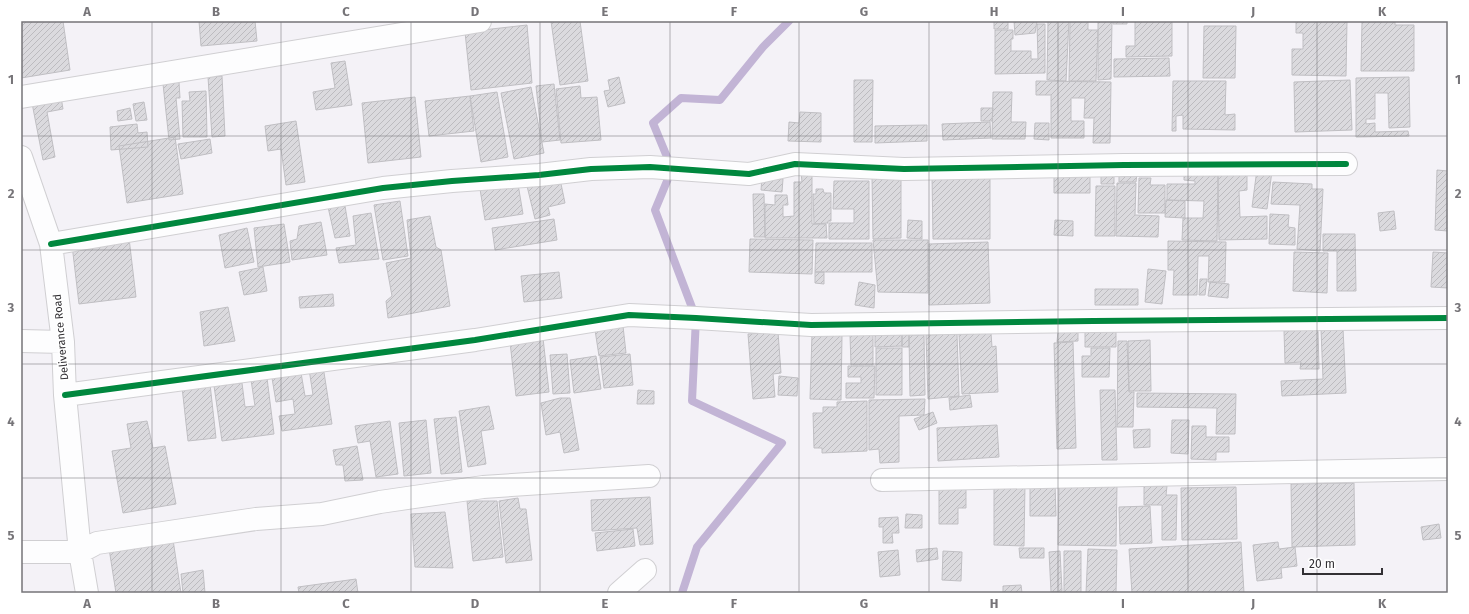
<svg xmlns="http://www.w3.org/2000/svg" width="1469" height="614" font-family="'Fira Sans',sans-serif">
<defs>
<pattern id="building-hatch" width="6" height="6" patternUnits="userSpaceOnUse"><rect width="6" height="6" fill="#dbdade"/><path d="M-1 1l2-2M0 6l6-6M5 7l2-2" fill="none" stroke="#bcbbbf"/></pattern>
</defs>
<rect width="100%" height="100%" fill="#f4f2f7"/>
<g fill="none" stroke-linecap="round" stroke-linejoin="round">
<path stroke="#c2b4d5" stroke-width="8" d="M682,593l15,-46 85,-104 -90,-42 4,-83 -41,-108 17,-41 -19,-46 28,-25 39,2 43,-53 26,-26"/>
</g>
<path fill="url(#building-hatch)" stroke="#c0bfc3" d="M21,21h42l7,49 -49,8z
M199,21h56l2,20 -56,5z
M551,21h29l8,60 -28,4z
M994,21h14v8h-14z
M1014,21h23l-2,12 -20,2z
M1048,21h21l-3,60 -19,-1z
M1070,21h18v9h10l-2,51h-27z
M1098,21h14l-1,58 -13,1z
M1113,21h14v3h-14z
M1135,21h37v35l-46,1v-11h9z
M1296,21h51l-1,55 -54,-1v-26h11v-16h-7z
M1362,21h33v4h19v46h-53z
M1037,24h8v49l-50,1v-44h18v9h-2v12h20v8h7z
M527,25l5,58 -61,7 -6,-58z
M1204,26h32l-1,52h-32z
M1169,58l1,18 -56,1v-18z
M345,61l7,44 -36,5 -3,-18 22,-4 -4,-25z
M222,76l3,60 -13,1 -4,-60z
M619,77l6,26 -17,4 -4,-16 6,-1 -2,-10z
M1409,77l1,50 -21,1 -1,-35h-13v26h-9v5l9,-1v9l33,-1 1,5 -53,1v-59z
M854,80h19l-1,62h-18z
M1350,80l2,50 -57,2 -1,-50z
M1036,81l75,1 -1,61h-17l1,-25h-10l1,-20h-14v23h13v17h-33v-43h-15z
M1173,81h53l-1,34 10,-1v16l-52,-1v-14l-7,1v15h-4z
M179,82l1,16h-4l4,41 -11,1 -6,-56z
M554,84l6,56 -18,2 -6,-56z
M580,86l1,12 16,-1 4,43 -40,3 -5,-54z
M531,87l13,66 -30,6 -13,-66z
M206,91l1,46h-24l-1,-36h8l-1,-9z
M497,92l11,65 -27,5 -11,-66z
M993,92h19l-1,30h15l-1,17h-33z
M470,96l4,35 -45,5 -4,-35z
M61,97l2,12 -16,3 8,45 -12,3 -11,-57z
M415,97l6,60 -53,6 -6,-60z
M144,102l3,18 -11,1 -3,-17z
M130,108l2,11 -14,2 -1,-10z
M981,108h12l-1,13h-11z
M800,112l21,1v29l-33,-1 1,-19 10,1z
M296,121l9,61 -19,3 -5,-36 -13,2 -3,-25z
M990,122l1,16 -48,2 -1,-16z
M1035,123h14v17l-15,-1z
M137,124l1,9 9,-1 1,15 -37,3 -1,-23z
M927,125v16l-52,2v-17z
M175,137l8,57 -56,9 -8,-57z
M210,139l2,14 -31,6 -3,-15z
M1257,169l15,2 -5,38 -15,-2z
M1437,170l11,1v60l-13,-1z
M1054,171l36,5v17h-36z
M801,172h11v52h14l1,14h-62v-34l10,1v-10h12l1,10h-5v12l11,-1v-34h8z
M1119,173h18l-1,9h-17z
M1101,174h13v10h-13z
M1247,174v16l-8,1 1,26 27,-1v23l-48,1 -1,-65z
M990,175v64h-57l-1,-63z
M1184,175l34,1 -1,65 -35,-1 1,-22h20l1,-17 -37,-1v-16h28v-3l-11,-1z
M901,176v62l-28,1 -1,-62z
M762,177l21,2 -1,13 -21,-2z
M1139,178h12l-1,7h15v28h-27z
M560,179l5,24 -17,4 2,8 -15,4 -8,-33z
M834,181h35v58h-40v-16h25v-14h-21z
M1273,182l39,2v5h11l-3,62 -23,-2 3,-44 -29,-1z
M1117,183h19l-1,32 24,1 -1,21 -42,-1z
M518,184l5,30 -38,6 -5,-31z
M1096,186h19v50h-20z
M816,189h7l1,4h7v28h-3v2l-14,1 -1,-30h3z
M753,194h11l1,43h-11z
M1166,200l19,1v17l-20,-1z
M400,201l8,55 -25,4 -9,-55z
M345,206l5,30 -15,2 -7,-31z
M1394,211l2,18 -16,2 -2,-18z
M371,213l8,46 -40,4 -3,-15 20,-3 -3,-29z
M1270,214l19,1 -1,12 7,1v17l-26,-1z
M430,216l6,31 5,3 9,56 -62,12 -2,-17 6,-5 -6,-33 25,-5 -4,-38z
M554,219l3,21 -62,10 -3,-22z
M908,220l14,1v18l-15,-1z
M1055,220l18,1v15l-19,-1z
M321,222l6,33 -35,5 -2,-19 7,-2 2,-13z
M284,224l6,38 -32,5 -4,-39z
M247,228l7,34 -29,6 -6,-33z
M1323,234h32l1,57h-19v-40h-14z
M129,238l7,59 -57,7 -7,-59z
M750,239l63,1 -1,34 -63,-2z
M873,240h55v53l-50,-1z
M1168,241l58,1 -1,40h-17l1,-26h-11l-1,39h-24l1,-25h-6z
M988,242l2,61 -61,2v-61z
M816,243h56v29h-57z
M1294,252l34,1 -1,40 -34,-2z
M1433,252l15,1v35l-17,-1z
M263,267l4,24 -23,4 -5,-23z
M1148,269l18,2 -4,33 -17,-2z
M559,272l3,26 -38,4 -3,-26z
M815,272h9v12l-9,-1z
M1200,279h7l-2,16h-6z
M859,282l16,3 -1,23 -19,-3z
M1210,282l19,2 -1,14 -20,-2z
M1095,289h43v16h-43z
M333,294l1,12 -34,2 -1,-11z
M228,307l7,34 -31,5 -4,-34z
M1085,322l31,4v21h-31z
M623,326l3,27 -27,3 -4,-26z
M1343,328l3,65 -64,3 -1,-15 42,-2 -2,-50z
M1078,330v11l-21,1 1,-11z
M1318,330l1,39h-19l1,-7 -16,1 -1,-32z
M778,332l3,41 -8,1 2,23 -22,2 -5,-65z
M875,333l27,1v12l-27,1z
M991,333l1,14 4,-1 2,46 -36,2 -3,-60z
M812,334l30,1 -1,65 -31,-1z
M902,334l7,1v12h-7z
M957,334l2,62 -31,3 -2,-64z
M850,335h23v30h-22z
M909,335h15l1,60 -15,1z
M543,338l6,54 -33,4 -6,-54z
M1150,340l1,51h-22l-1,-50z
M1118,341h9l2,51h5l-1,35h-16z
M1073,342l3,106 -19,1 -3,-106z
M876,348h26v47h-26z
M1091,348h19l-1,29h-27v-21h9z
M567,354l3,39 -17,1 -3,-39z
M630,354l3,31 -29,3 -4,-31z
M596,356l5,33 -27,4 -4,-33z
M323,366l9,58 -50,7 -3,-15 16,-2 -2,-15 -17,3 -5,-30 29,-5 5,29 8,-1 -4,-26z
M848,366h27l-1,32h-28v-15h15v-6h-13z
M779,376l19,2 -1,18 -19,-1z
M267,378l7,56 -52,7 -8,-55 28,-3 3,24 10,-1 -4,-26z
M210,384l6,54 -28,3 -6,-54z
M638,390l16,1v13h-17z
M1100,390h15l2,70h-15z
M1137,393l99,1 -1,40h-19l1,-26 -80,-1z
M970,395l2,12 -22,3 -1,-12z
M560,398h10l9,52 -15,3 -4,-21 -14,3 -5,-32z
M925,399l-1,16 -25,1v46l-19,1 -1,-14 -10,1v-50z
M867,401v50l-45,2v-5h-8l-1,-35h10v-6h14v-5z
M489,406l5,23 -13,2 5,33 -18,3 -9,-56z
M933,412l4,11 -18,7 -5,-11z
M456,417l6,55 -21,2 -7,-55z
M426,420l5,53 -27,3 -5,-53z
M1172,420h17l-1,34 -17,-1z
M147,421l6,27 12,-2 11,58 -53,9 -11,-62 19,-3 -4,-24z
M390,421l8,53 -22,3 -6,-36 -12,2 -3,-17z
M997,425l2,32 -61,4 -1,-33z
M1192,426h14v11h23v15h-13v8l-25,-1z
M1150,429v18l-16,1 -1,-18z
M357,446l6,34 -18,1 -2,-16h-7l-3,-15z
M994,483h31l-1,63 -30,-1z
M1055,483l1,33h-26v-32z
M1354,483l1,62 -63,2 -1,-63z
M1059,484l58,1 -1,61 -58,-1z
M1144,486h23l-1,9h11l-1,45h-14v-35h-18z
M1236,487l1,52 -55,1 -1,-52z
M966,488v20h-8v16h-19v-35z
M650,497l3,47 -13,1 -3,-17 -45,3 -1,-31z
M518,498l2,11h6l6,51 -26,3 -7,-62z
M467,501h30l6,56 -30,4z
M1150,506l2,37 -32,1 -1,-37z
M445,512l8,56 -38,-1 -4,-53z
M906,514l16,1v13h-17z
M898,517l1,16h-7l1,10h-10v-16h-4v-9z
M1439,524l2,14 -18,2 -2,-13z
M633,529l2,17 -38,5 -2,-18z
M172,533l9,60h-65l-8,-51z
M1241,542l3,51h-112l-3,-44z
M1278,542l1,7 16,-2 2,19 -16,2 1,10 -25,3 -4,-36z
M937,548l1,11 -21,3 -1,-12z
M1019,548h25v10h-24z
M1088,549l29,1 -1,43h-30z
M898,550l2,25 -20,2 -2,-25z
M943,551l19,1 -1,29 -19,-1z
M1060,551l2,40 -11,1 -2,-40z
M1064,551h17v42h-17z
M203,570l2,23h-22l-2,-19z
M356,579l2,14h-59l-1,-6z
M1021,585l1,8h-19v-7z"/>
<g fill="none" stroke-linecap="round" stroke-linejoin="round">
<defs>
<path id="minor" d="M21,97l459,-76
M21,157l30,87 12,98 2,53 15,157 7,41
M51,244l332,-56 69,-7 87,-6 52,-6 59,-2 99,7 46,-10 109,5 220,-4 222,-1
M21,341l42,1
M65,395l410,-55 154,-25 67,3 115,7 282,-4 355,-3
M882,480l566,-11
M21,552h59l17,-9 159,-24 66,-5 58,-12 103,-15 166,-11
M619,593l26,-23"/>
</defs>
<use href="#minor" stroke="#d0cfd2" stroke-width="24"/>
<use href="#minor" stroke="#fdfdfe" stroke-width="22"/>
<defs>
<path id="cycleway" d="M51,244l332,-56 69,-7 87,-6 52,-6 59,-2 99,7 46,-10 109,5 220,-4 222,-1
M65,395l410,-55 154,-25 67,3 115,7 282,-4 355,-3"/>
</defs>
<use href="#cycleway" stroke="#fff" stroke-width="8"/>
<use href="#cycleway" stroke="#00873e" stroke-width="6"/>
</g>
<path fill="none" stroke="#767478" stroke-width="1" stroke-opacity="0.55" d="M152,21v572M281,21v572M411,21v572M540,21v572M670,21v572M799,21v572M929,21v572M1058,21v572M1188,21v572M1317,21v572M21,136h1427M21,250h1427M21,364h1427M21,478h1427"/>
<g text-anchor="middle" dominant-baseline="central" stroke-width="3" stroke-linejoin="round" paint-order="stroke">
<g font-size="11" fill="#323034" stroke="#fff">
<text transform="translate(61 337) rotate(-95)">Deliverance Road</text>
</g>
</g>
<rect width="1469" height="614" fill="none" stroke="#ffffff" stroke-width="44"/>
<path d="M1303 568v6h79v-6" fill="none" stroke="#323034" stroke-width="2"/>
<text x="1309" y="568" font-size="12" fill="#323034" stroke="#ffffff" stroke-width="3" paint-order="stroke">20 m</text>
<rect x="22" y="22" width="1425" height="570" fill="none" stroke="#767478" stroke-width="1.5"/>
<g font-size="13" text-anchor="middle" font-weight="bold" fill="#767478">
<text x="87" y="16">A</text>
<text x="216" y="16">B</text>
<text x="346" y="16">C</text>
<text x="475" y="16">D</text>
<text x="605" y="16">E</text>
<text x="734" y="16">F</text>
<text x="864" y="16">G</text>
<text x="994" y="16">H</text>
<text x="1123" y="16">I</text>
<text x="1253" y="16">J</text>
<text x="1382" y="16">K</text>
<text x="11" y="84">1</text>
<text x="1458" y="84">1</text>
<text x="11" y="198">2</text>
<text x="1458" y="198">2</text>
<text x="11" y="312">3</text>
<text x="1458" y="312">3</text>
<text x="11" y="426">4</text>
<text x="1458" y="426">4</text>
<text x="11" y="540">5</text>
<text x="1458" y="540">5</text>
<text x="87" y="608">A</text>
<text x="216" y="608">B</text>
<text x="346" y="608">C</text>
<text x="475" y="608">D</text>
<text x="605" y="608">E</text>
<text x="734" y="608">F</text>
<text x="864" y="608">G</text>
<text x="994" y="608">H</text>
<text x="1123" y="608">I</text>
<text x="1253" y="608">J</text>
<text x="1382" y="608">K</text>
</g>
</svg>
